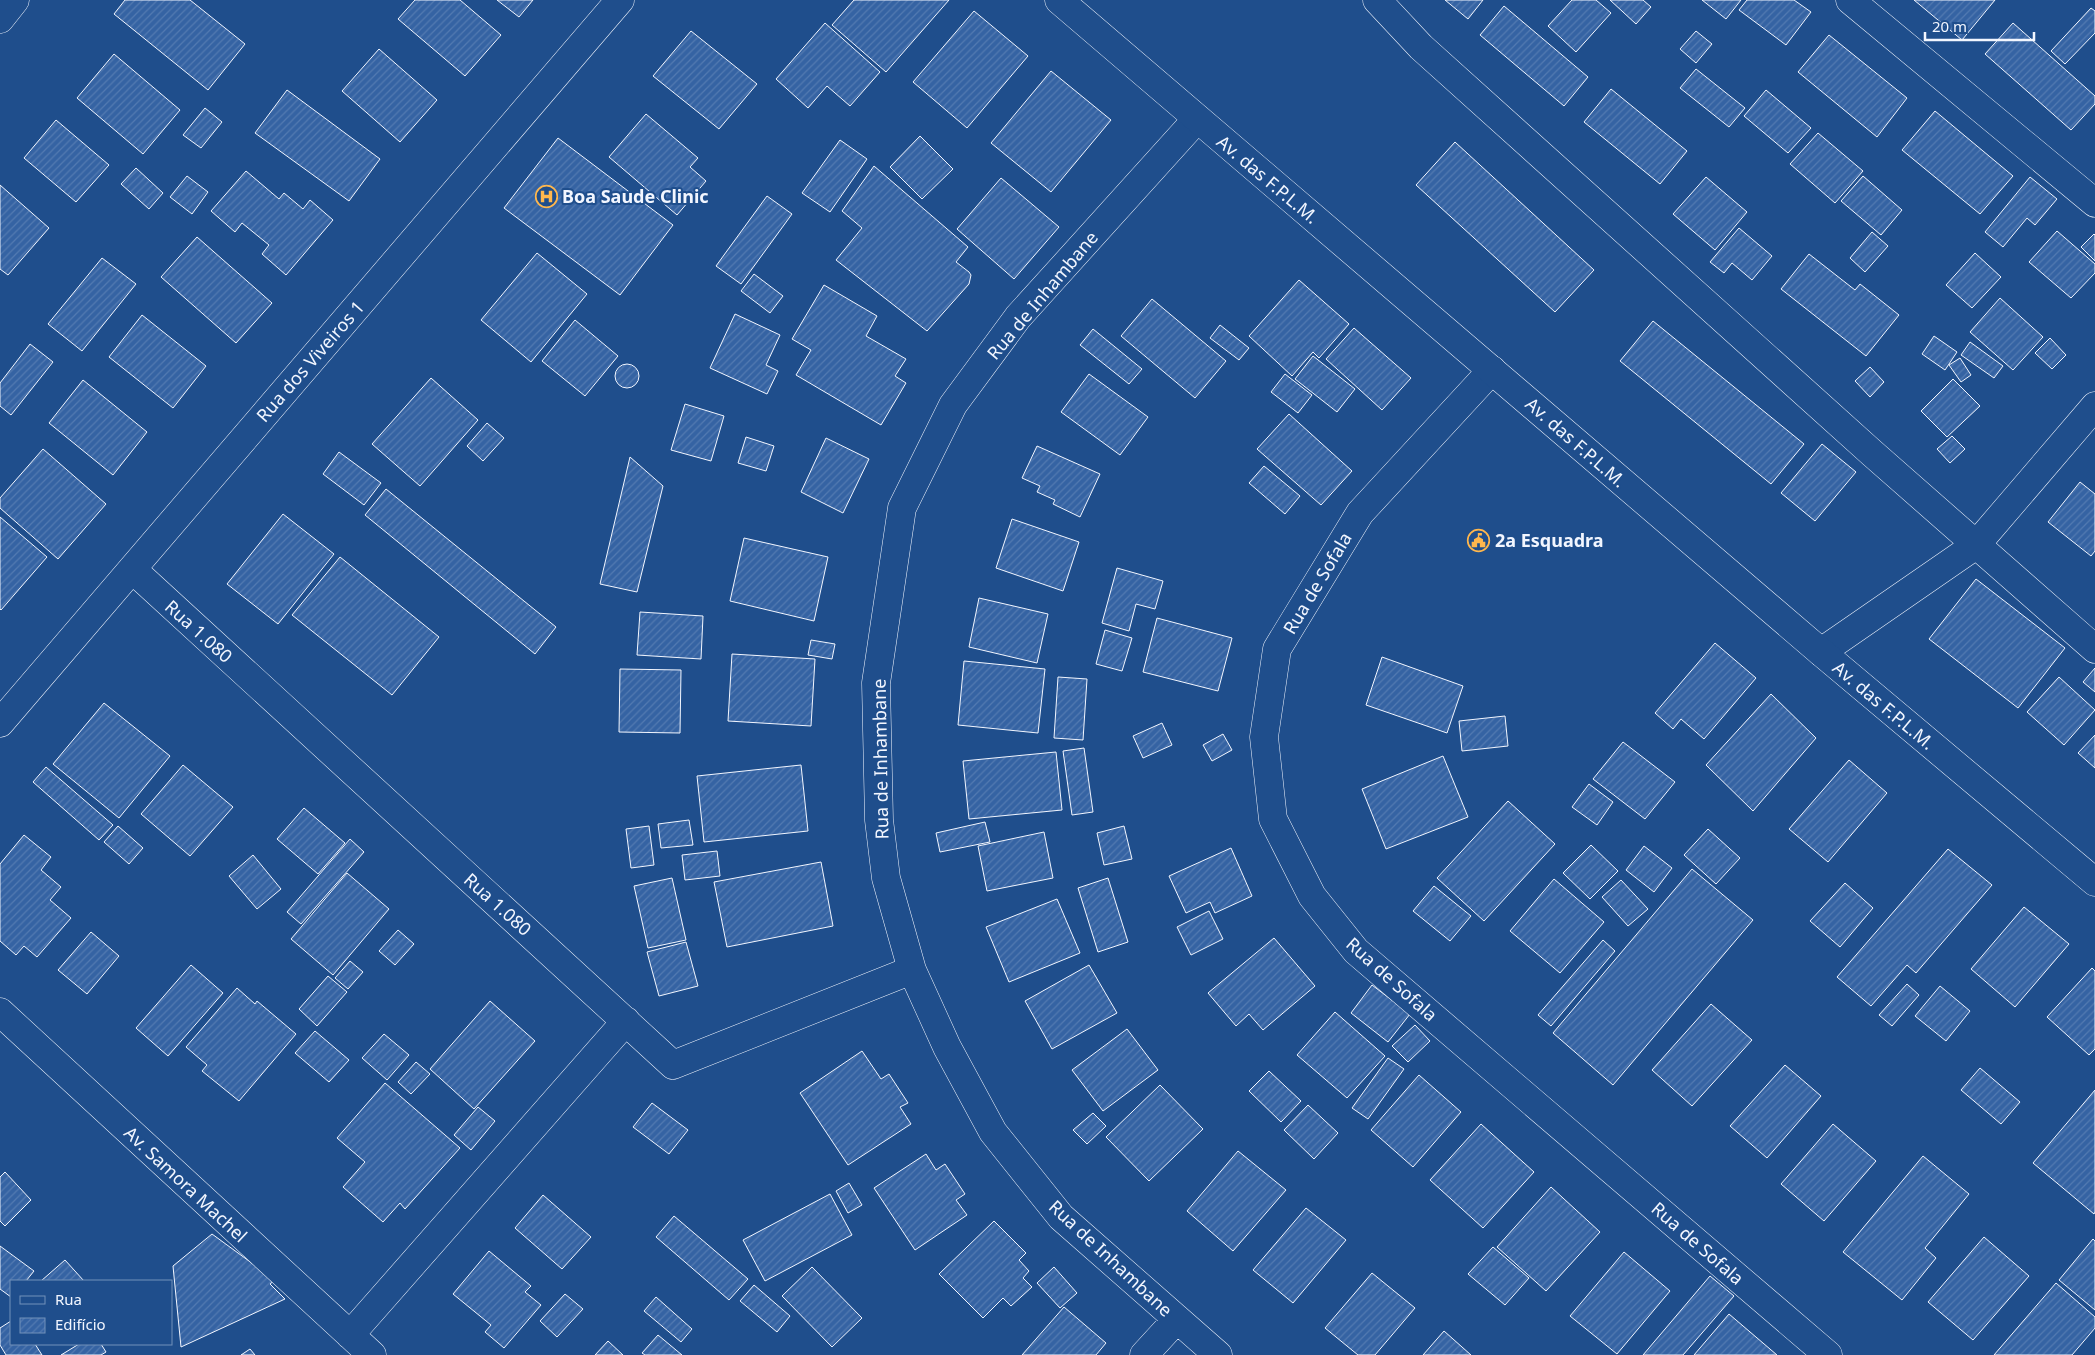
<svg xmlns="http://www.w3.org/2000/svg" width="2095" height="1355" font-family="'Noto Sans',sans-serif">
<defs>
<pattern id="building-hatch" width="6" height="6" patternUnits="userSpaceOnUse" patternTransform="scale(1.25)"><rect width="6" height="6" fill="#3563a3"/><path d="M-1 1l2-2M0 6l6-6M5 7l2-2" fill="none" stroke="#537ab1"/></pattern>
</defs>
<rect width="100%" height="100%" fill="#1f4e8c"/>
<path fill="url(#building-hatch)" stroke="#f2f6ff" d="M125,0h65l55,44 -37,46 -94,-76z
M415,0h45l41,35 -36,41 -67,-57z
M497,0h36l-14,17z
M854,0h95l-63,72 -54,-47z
M1445,0h38l-15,19z
M1572,0h24l15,13 -35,39 -28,-26z
M1610,0h33l8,7 -15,17z
M1702,0h39l-15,19z
M1747,0h47l17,12 -25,33 -47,-35z
M1914,0h81l-33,40z
M1504,6l84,71 -24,29 -84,-71z
M2091,8l4,3v22l-30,31 -14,-13z
M974,11l54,45 -61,72 -54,-46z
M825,23l55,49 -30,34 -23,-20 -19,22 -32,-29z
M2013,23l82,73v8l-24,26 -86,-76z
M691,31l66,53 -38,45 -66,-53z
M1696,31l16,13 -16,19 -16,-14z
M1829,35l78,63 -30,39 -79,-65z
M379,49l58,51 -37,42 -58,-51z
M114,54l66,56 -37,44 -66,-56z
M1696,69l49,39 -16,19 -49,-39z
M1051,71l60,49 -60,72 -60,-49z
M1611,89l76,62 -27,33 -76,-62z
M287,90l93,69 -31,42 -94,-68z
M1766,90l45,38 -23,25 -44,-37z
M205,108l17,14 -21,26 -18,-13z
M1935,111l78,65 -33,38 -78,-64z
M646,114l52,44 -8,9 16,14 -29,34 -68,-58z
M56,120l53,45 -33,37 -52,-44z
M1818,133l45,38 -28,32 -45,-39z
M920,136l33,33 -31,30 -32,-32z
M558,138l115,87 -53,70 -116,-87z
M840,140l27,19 -37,53 -28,-19z
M1455,142l139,128 -39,42 -139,-127z
M874,166l94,81 -12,15 13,10 2,3 -2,9 -42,47 -91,-71 26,-32 -20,-17z
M136,168l27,25 -14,16 -28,-25z
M246,171l33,28 5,-6 19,16 7,-9 23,20 -47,55 -24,-21 7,-9 -27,-22 -7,9 -24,-21z
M187,176l21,16 -16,22 -22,-17z
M1863,176l39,34 -21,25 -40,-34z
M1706,177l41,35 -32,38 -42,-36z
M2030,177l27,22 -22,26 -8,-7 -24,29 -18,-15z
M1001,178l58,49 -45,52 -57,-50z
M0,185l49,43 -41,47 -8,-6z
M767,196l25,18 -51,70 -25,-18z
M1739,228l33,28 -20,24 -20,-17 -8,10 -14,-11z
M2057,231l38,33v9l-24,25 -42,-36z
M1872,232l16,14 -23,26 -15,-14z
M2094,234l1,1v26l-14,-14z
M197,237l75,66 -36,40 -75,-66z
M537,253l50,41 -56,68 -50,-42z
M1975,253l26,24 -29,31 -26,-23z
M1809,254l46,36 5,-6 39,31 -33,41 -85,-67z
M102,258l34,26 -54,67 -34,-27z
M754,274l29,22 -13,17 -29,-22z
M1299,280l50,44 -30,34 -6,-6 -21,24 -43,-40z
M824,285l53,31 -11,20 40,23 -11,17 11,7 -25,42 -85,-50 15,-25 -19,-11z
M2000,298l43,39 -30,33 -43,-38z
M1152,299l74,62 -31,37 -74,-62z
M735,314l45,21 -14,30 12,6 -11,23 -57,-26z
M142,315l64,51 -33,42 -64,-51z
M575,320l43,36 -33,40 -43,-35z
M1653,321l151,123 -33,40 -151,-123z
M1220,325l29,23 -10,12 -29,-22z
M1354,328l57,50 -29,32 -56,-51z
M1093,329l49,40 -13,15 -49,-39z
M1934,336l23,16 -12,18 -23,-16z
M2050,338l16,17 -14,14 -17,-16z
M1970,342l33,24 -9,12 -33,-23z
M30,344l23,18 -42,53 -11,-9v-23z
M1313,356l42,33 -18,23 -42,-33z
M1960,358l11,17 -10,7 -12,-17z
M615 376a12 12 0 1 1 24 0a12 12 0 1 1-24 0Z
M1870,367l14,15 -14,15 -15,-16z
M1089,374l59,43 -28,38 -59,-43z
M1285,374l27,21 -14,18 -27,-21z
M431,378l47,42 -58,66 -48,-42z
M1953,379l27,27 -33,31 -26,-26z
M83,380l64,52 -34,43 -64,-52z
M685,404l39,12 -13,45 -40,-11z
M1289,414l63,57 -31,34 -64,-56z
M487,423l17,15 -21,23 -16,-15z
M1952,436l13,13 -15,14 -13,-14z
M746,437l28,9 -8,25 -28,-8z
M826,438l43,21 -26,54 -42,-21z
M1822,444l34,28 -41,49 -34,-28z
M1037,446l63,28 -20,43 -27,-13 2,-4 -18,-8 3,-6 -18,-8z
M43,449l63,55 -48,55 -58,-51v-10z
M339,452l42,31 -17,22 -41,-31z
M630,457l33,29 -26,106 -37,-8z
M1264,466l36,30 -15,18 -36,-31z
M2080,482l15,12v57l-4,5 -43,-34z
M386,489l170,138 -21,27 -170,-139z
M283,514l51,40 -56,70 -51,-40z
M0,517l47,40 -46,53 -1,-1z
M1012,519l67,23 -16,49 -67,-23z
M744,538l84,19 -14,64 -84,-20z
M340,557l99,80 -47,58 -100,-80z
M1117,568l46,13 -8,28 -19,-5 -7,27 -27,-8z
M1976,579l89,69 -47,60 -89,-69z
M979,598l69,16 -11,49 -68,-16z
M640,612l63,4 -2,43 -64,-4z
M1157,618l75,20 -14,53 -75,-19z
M1105,630l27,8 -10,33 -26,-7z
M811,640l24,4 -3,15 -24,-4z
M1715,643l41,35 -52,61 -23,-20 -8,10 -18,-16z
M732,654l83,5 -4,67 -83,-5z
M1382,657l81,29 -16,47 -81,-28z
M964,661l81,8 -7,64 -80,-8z
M2095,668v24l-12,-10z
M620,669l61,1 -1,63 -61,-1z
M1058,677l29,2 -4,61 -29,-2z
M2059,677l36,33 -31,35 -37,-33z
M1771,694l45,44 -63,73 -47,-46z
M104,703l66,53 -51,62 -66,-54z
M1505,716l3,30 -46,5 -3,-30z
M1162,723l10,22 -29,13 -10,-22z
M1223,734l9,16 -20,11 -9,-16z
M2095,735v33l-17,-15z
M1623,742l52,40 -30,37 -52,-40z
M1084,748l9,64 -21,3 -9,-64z
M1056,752l6,58 -93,9 -6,-58z
M1443,756l25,61 -82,32 -24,-60z
M1849,760l38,33 -59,69 -39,-33z
M183,765l50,42 -43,49 -49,-42z
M801,765l7,66 -104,11 -7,-66z
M46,767l67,58 -14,15 -66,-58z
M1589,784l24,18 -16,23 -25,-18z
M1508,801l47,43 -71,77 -47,-43z
M304,808l41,35 -27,31 -41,-35z
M689,820l4,25 -32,3 -3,-24z
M985,822l5,20 -50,10 -4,-19z
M118,826l25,22 -14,16 -25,-22z
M649,826l5,39 -23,3 -5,-39z
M1124,826l8,33 -28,6 -7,-32z
M1708,829l32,29 -24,26 -32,-29z
M1044,832l9,46 -66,13 -9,-45z
M24,835l27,22 -10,13 20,17 -11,13 21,18 -34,39 -13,-11 -8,9 -16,-14v-77z
M350,839l14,13 -63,72 -14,-12z
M1591,845l27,26 -28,28 -27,-26z
M1644,846l28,22 -18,24 -28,-22z
M1231,848l21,48 -37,17 -5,-11 -24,11 -17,-37z
M1948,849l44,36 -76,88 -9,-8 -36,41 -34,-29z
M717,851l3,25 -35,4 -3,-25z
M253,855l28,34 -24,20 -28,-33z
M821,862l12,64 -106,21 -13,-65z
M1692,869l61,51 -140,165 -60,-52z
M347,873l42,36 -56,66 -42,-36z
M672,878l14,62 -38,8 -14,-62z
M1108,878l20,64 -30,10 -20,-64z
M1554,879l50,43 -44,51 -50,-42z
M1621,880l27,29 -20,17 -26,-29z
M1845,883l28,25 -33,39 -30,-26z
M1434,886l37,30 -21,25 -37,-30z
M1057,899l23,54 -71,29 -23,-55z
M2024,907l45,37 -54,63 -44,-38z
M1209,911l14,28 -32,16 -14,-28z
M398,930l16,14 -19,21 -16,-14z
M91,932l28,24 -32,38 -29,-24z
M1274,938l41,48 -52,44 -14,-16 -13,12 -28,-33z
M1603,940l12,11 -64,75 -13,-11z
M686,942l12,44 -39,10 -12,-44z
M350,961l13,11 -15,17 -13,-11z
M191,965l32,28 -55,63 -32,-28z
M1089,965l28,48 -65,36 -27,-48z
M2092,968l3,3v78l-6,6 -42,-38z
M328,976l19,16 -30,34 -18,-17z
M1907,984l12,11 -27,31 -13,-11z
M1372,985l38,29 -22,28 -37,-29z
M1940,986l30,25 -24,30 -31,-25z
M237,988l18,16 2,-3 39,33 -57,67 -37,-30 5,-6 -21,-18z
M490,1001l45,40 -61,68 -44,-40z
M1711,1004l41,36 -60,66 -40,-36z
M1335,1012l50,44 -38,42 -50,-43z
M1415,1025l15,16 -22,21 -16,-16z
M1127,1029l31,41 -55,41 -31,-41z
M315,1031l34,29 -20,22 -34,-29z
M384,1034l25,21 -22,25 -25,-22z
M862,1051l19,28 8,-5 19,29 -8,4 11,17 -63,41 -48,-72z
M1388,1058l16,11 -36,50 -16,-11z
M416,1062l14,12 -19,20 -13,-12z
M1785,1065l36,31 -54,62 -37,-32z
M1980,1068l40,34 -19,22 -40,-34z
M1269,1071l32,30 -20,21 -32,-31z
M1419,1075l42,37 -48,55 -42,-37z
M385,1083l75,65 -55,61 -5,-6 -17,19 -40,-35 22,-25 -28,-24z
M1160,1085l43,44 -54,52 -43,-44z
M2095,1090v122l-1,2 -61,-51z
M652,1103l36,27 -19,24 -36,-27z
M1308,1105l30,28 -24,26 -30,-29z
M478,1107l17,14 -24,29 -17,-15z
M1093,1113l13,13 -19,18 -14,-14z
M1481,1124l53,48 -51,56 -53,-48z
M1833,1124l43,37 -52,60 -43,-37z
M1238,1151l48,39 -53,61 -46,-40z
M926,1154l10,16 9,-6 20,30 -9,6 11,15 -52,35 -41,-62z
M1923,1156l46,38 -44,54 11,10 -34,42 -59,-48z
M5,1172l26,28 -26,26 -5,-5v-44z
M849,1183l13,22 -14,8 -12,-22z
M1551,1187l49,45 -54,59 -49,-44z
M830,1194l22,41 -87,46 -22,-41z
M543,1195l48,42 -29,32 -47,-41z
M1306,1208l40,32 -53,63 -40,-33z
M674,1216l74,63 -19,21 -73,-63z
M994,1221l32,32 -7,7 10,11 -6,7 9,9 -21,19 -8,-8 -20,20 -44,-44z
M212,1234l63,46 -5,4 15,15 -104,48 -8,-81z
M1984,1237l45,39 -56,64 -45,-38z
M2093,1239l2,2v69l-36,-30z
M0,1246l34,25 -8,10h-15v16l-11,-8z
M1493,1247l36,31 -24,27 -37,-31z
M489,1251l42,35 -6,6 16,13 -37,43 -19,-16 6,-7 -38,-31z
M1624,1252l46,39 -53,63 -47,-38z
M65,1260l19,21h-43z
M812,1267l50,51 -30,29 -50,-51z
M1054,1267l23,26 -17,15 -23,-25z
M1372,1273l43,35 -40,47h-17l-33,-27z
M1710,1276l24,20 -51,59h-40z
M2056,1283l39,34v11l-23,27h-78z
M754,1285l36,31 -13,16 -37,-31z
M565,1294l18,15 -26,28 -17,-16z
M656,1297l36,32 -11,13 -37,-31z
M1064,1307l42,36 -10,12h-74z
M1729,1314l48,41h-83z
M11,1321v23h24l7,11h-36l-6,-10v-17z
M1444,1331l27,24h-48z
M658,1335l24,20h-37l-3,-2z
M608,1341l15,14h-28z
M79,1344h22l5,8 -5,3h-40z
M250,1349l5,6h-14z"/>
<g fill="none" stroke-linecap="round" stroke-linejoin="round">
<defs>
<path id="minor" d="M1377,0l44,47 451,406 223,196
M1850,0l245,203
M0,19l15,-19
M1197,119l-179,198 -65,88 -51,103 -26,175 3,137 7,58 26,92 35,77 46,85 68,85 157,138
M1492,370l-132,143 -83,136 -13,88 9,82 39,77 44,55 472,404
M132,569l541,496 239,-95
M1821,652l155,-107 119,-139
M0,723l620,-723
M0,1012l372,343
M350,1335l276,-314
M1144,1355l33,-36"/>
<path id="major" d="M1059,0l762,652 274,230"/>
</defs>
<use href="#minor" stroke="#f2f6ff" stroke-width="29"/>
<use href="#major" stroke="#f2f6ff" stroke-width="29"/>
<use href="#minor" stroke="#1f4e8c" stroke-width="28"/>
<use href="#major" stroke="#1f4e8c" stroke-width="28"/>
</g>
<defs>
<symbol id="hospital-ring" viewBox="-11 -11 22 22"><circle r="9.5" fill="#1f4e8c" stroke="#ffb74d" stroke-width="1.5"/><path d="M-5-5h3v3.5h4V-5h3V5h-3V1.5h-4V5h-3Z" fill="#ffb74d"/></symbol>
<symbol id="civic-ring" viewBox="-11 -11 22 22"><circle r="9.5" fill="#1f4e8c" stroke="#ffb74d" stroke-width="1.5"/><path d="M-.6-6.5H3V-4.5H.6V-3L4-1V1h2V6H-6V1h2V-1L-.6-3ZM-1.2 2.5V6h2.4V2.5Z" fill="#ffb74d"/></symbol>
</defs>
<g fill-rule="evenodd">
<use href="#hospital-ring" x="534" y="184" width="25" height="25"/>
<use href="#civic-ring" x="1466" y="528" width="25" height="25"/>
</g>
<g text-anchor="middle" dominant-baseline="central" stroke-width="4" stroke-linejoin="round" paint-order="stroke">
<g font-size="18" fill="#f2f6ff" stroke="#1f4e8c">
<text transform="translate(1268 179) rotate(40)">Av. das F.P.L.M.</text>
<text transform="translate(1042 295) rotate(-50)">Rua de Inhambane</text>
<text transform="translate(310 361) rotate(-49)">Rua dos Viveiros 1</text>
<text transform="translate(1576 442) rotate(41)">Av. das F.P.L.M.</text>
<text transform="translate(1317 583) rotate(-59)">Rua de Sofala</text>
<text transform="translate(199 631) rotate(42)">Rua 1.080</text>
<text transform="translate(1884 705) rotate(40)">Av. das F.P.L.M.</text>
<text transform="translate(880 759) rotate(-91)">Rua de Inhambane</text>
<text transform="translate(498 904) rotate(42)">Rua 1.080</text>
<text transform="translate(1392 979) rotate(42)">Rua de Sofala</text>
<text transform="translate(186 1184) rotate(43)">Av. Samora Machel</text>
<text transform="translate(1698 1243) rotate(41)">Rua de Sofala</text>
<text transform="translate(1111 1258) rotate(43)">Rua de Inhambane</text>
</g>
<g font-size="18" font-weight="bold" fill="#f2f6ff" stroke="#1f4e8c" text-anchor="start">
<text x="562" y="196">Boa Saude Clinic</text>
<text x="1495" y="540">2a Esquadra</text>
</g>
</g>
<rect x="10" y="1280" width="162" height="65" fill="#1f4e8c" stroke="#7391ba"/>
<rect x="20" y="1296" width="25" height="8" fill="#1f4e8c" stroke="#7391ba"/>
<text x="55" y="1305" font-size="15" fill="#f2f6ff">Rua</text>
<rect x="20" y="1318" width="25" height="15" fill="url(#building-hatch)" stroke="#7391ba"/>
<text x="55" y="1330" font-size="15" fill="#f2f6ff">Edifício</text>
<path d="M1925 32v8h109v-8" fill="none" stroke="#f2f6ff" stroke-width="2.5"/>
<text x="1932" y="32" font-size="15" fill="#f2f6ff" stroke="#1f4e8c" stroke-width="4" paint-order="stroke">20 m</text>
</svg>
